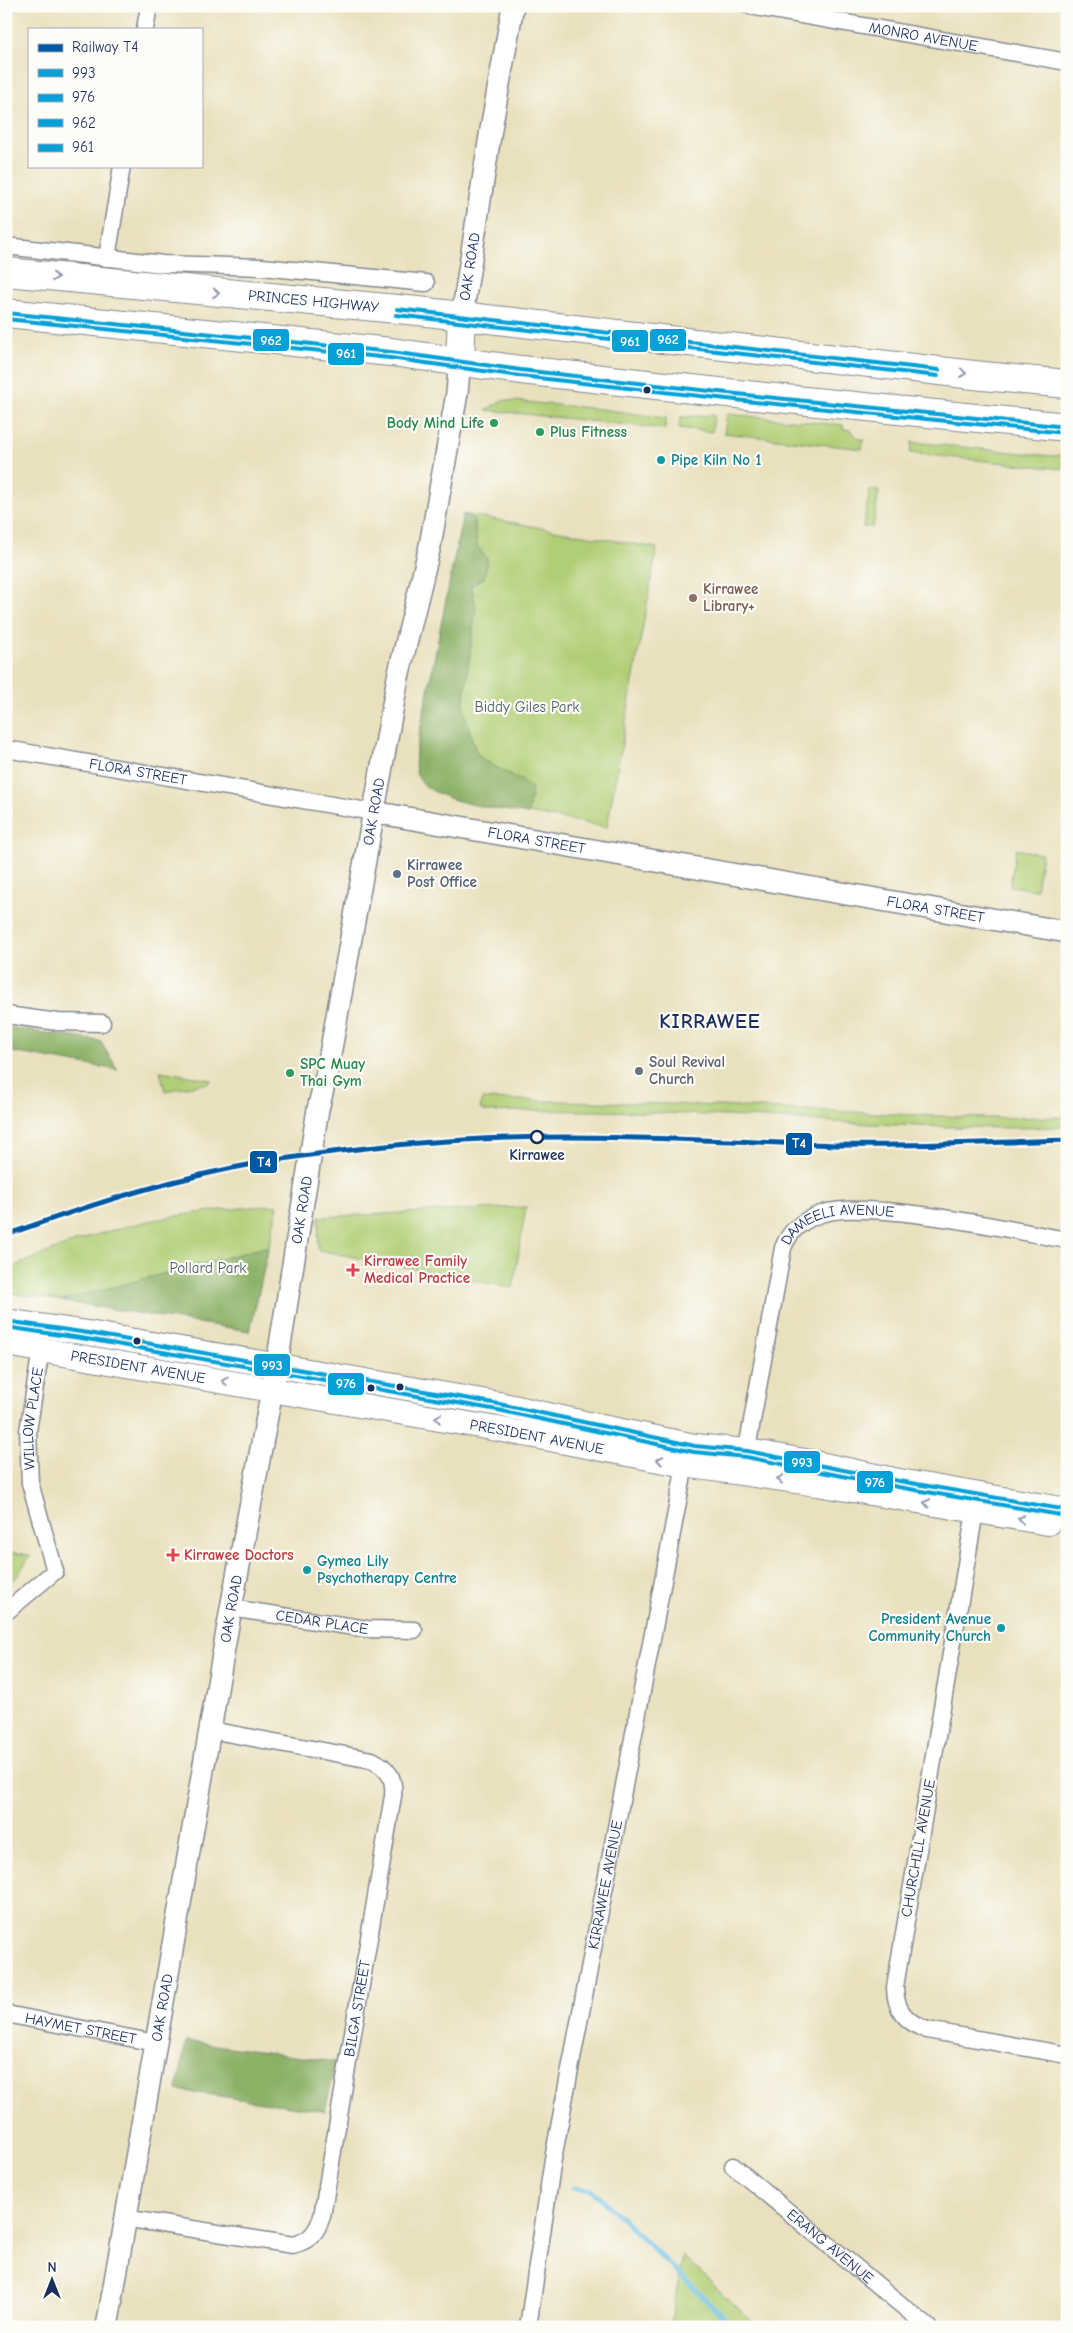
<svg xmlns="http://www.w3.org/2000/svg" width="1073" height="2333" font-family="'Comic Neue',sans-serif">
<rect width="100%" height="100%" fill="#fdfcf7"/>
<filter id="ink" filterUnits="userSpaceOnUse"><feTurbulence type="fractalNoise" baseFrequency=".02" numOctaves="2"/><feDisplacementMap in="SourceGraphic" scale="10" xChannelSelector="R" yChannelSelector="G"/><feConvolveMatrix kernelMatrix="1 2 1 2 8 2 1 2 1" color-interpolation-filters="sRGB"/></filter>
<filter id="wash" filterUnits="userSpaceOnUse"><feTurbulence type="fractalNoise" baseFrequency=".0096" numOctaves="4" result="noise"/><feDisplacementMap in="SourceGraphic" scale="20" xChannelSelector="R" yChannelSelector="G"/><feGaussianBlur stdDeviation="1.12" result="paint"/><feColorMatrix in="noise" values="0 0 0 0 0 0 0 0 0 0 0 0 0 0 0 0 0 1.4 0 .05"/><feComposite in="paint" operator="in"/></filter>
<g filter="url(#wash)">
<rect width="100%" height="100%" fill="#e9e0bd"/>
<path fill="#b0ce75" stroke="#667e6a" d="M502,400l99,9 65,9 -1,11 -179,-19z
M727,414l116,11v4l7,1 9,9h4l-1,10 -138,-16z
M714,415l-2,17 -33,-4 2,-11z
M912,442l140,14 12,-1 -2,14 -152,-16z
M870,490l9,1 -6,36h-10z
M463,514l194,34 -50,279 -151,-27 -28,-13 -11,-11 -1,-24z
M1016,849l26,5 -6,36 -26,-4z
M160,1071l52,9 -4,3 -43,8z
M482,1099l192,5 311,14 82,-1v10c-194,6 -387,-23 -580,-15l-7,-3z
M278,1205l-28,126 -244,-39v-22c47,-21 97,-40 148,-50 41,-8 83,-12 124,-15z
M526,1207l-13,81 -195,-38 1,-33z
M6,1552l24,3 -13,22 -11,8z
M683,2256l75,71h-88z"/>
<path fill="#8cb166" stroke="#547062" d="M463,514l11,5 3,27 11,14 -4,18 -13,7 5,21 -12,94v10l10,36 4,9 11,8 39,21 4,4 -4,26c-26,-5 -100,-11 -111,-39 -3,-7 -1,-16 -1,-23z
M6,1027l94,14 18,29 -112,-19z
M269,1246l-19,85 -190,-30z
M186,2041l150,21 -11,49 -148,-21z"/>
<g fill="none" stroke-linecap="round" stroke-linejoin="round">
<path stroke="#69c0e6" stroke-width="5" d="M573,2188l19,2 142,137"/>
</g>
</g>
<g filter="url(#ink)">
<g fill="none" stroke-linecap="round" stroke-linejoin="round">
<defs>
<g id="minor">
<path id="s1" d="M750,6l317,56"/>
<path d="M145,29l4,-23"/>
<path d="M6,246l157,18 99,3 164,16"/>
<path d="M107,258l15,-92"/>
<path id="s2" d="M6,749l367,63"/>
<path d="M6,1015l52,7 44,1"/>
<path id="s3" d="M745,1460l38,-212c7,-19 21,-29 41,-35 20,-5 41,-3 61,-2 61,5 122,18 182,29"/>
<path d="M975,1511l-80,476c0,23 11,35 32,43l140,25"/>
<path id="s4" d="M231,1608l136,21 47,1"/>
<path id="s5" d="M6,1612l49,-41 -25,-88 -2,-52 13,-82"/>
<path id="s6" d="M6,2014l150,29"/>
<path id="s7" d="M733,2166l195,161"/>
<path id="s8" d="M124,2218l169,27c17,-4 24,-13 29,-29l71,-420c2,-18 -5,-28 -21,-36l-162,-30"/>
<path id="s9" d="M528,2327l25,-168 128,-673 4,-21 4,-8"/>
</g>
<g id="tertiary">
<path id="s10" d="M462,316l29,-187 22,-123"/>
<path id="s11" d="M373,812l694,120"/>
<path id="s12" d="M107,2327l124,-719 46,-244 41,-255 8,-32 72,-400 32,-131 27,-153 3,-33"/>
</g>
<g id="secondary">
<path d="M6,1321l82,12 411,71 98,22 98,20 52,5 58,10 94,20 168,29"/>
<path id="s13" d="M6,1344l497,86 182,35 132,19 231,39"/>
</g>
<g id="trunk">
<path id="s14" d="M6,272l412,39 565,65 84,8"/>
<path d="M6,313l385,39 130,18 225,25 321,32"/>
<path d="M460,360l2,-44"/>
</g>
</defs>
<use href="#minor" stroke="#82888e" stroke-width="19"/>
<use href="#tertiary" stroke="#82888e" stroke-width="24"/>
<use href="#secondary" stroke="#82888e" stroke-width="26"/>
<use href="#trunk" stroke="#82888e" stroke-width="30"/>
<use href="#minor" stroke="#fff" stroke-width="16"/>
<use href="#tertiary" stroke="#fff" stroke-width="21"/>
<use href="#secondary" stroke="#fff" stroke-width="24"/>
<use href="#trunk" stroke="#fff" stroke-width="28"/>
<defs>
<path id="bus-1" d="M6,1321l82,12 411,71 196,42 52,5 152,30 168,29"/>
<path id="bus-2" d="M6,1327l81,12 411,71 196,42 52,5 152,30 168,29"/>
<path id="bus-3" d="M397,309l542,61
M6,313l385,39 130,18 225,25 321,32"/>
<path id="bus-4" d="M396,315l542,61
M6,319l384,39 130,18 225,25 321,32"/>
</defs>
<use href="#bus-1" stroke="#fdfcf7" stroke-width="8"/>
<use href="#bus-2" stroke="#fdfcf7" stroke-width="8"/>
<use href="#bus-3" stroke="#fdfcf7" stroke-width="8"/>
<use href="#bus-4" stroke="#fdfcf7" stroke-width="8"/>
<use href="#bus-1" stroke="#04a1d9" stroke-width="4"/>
<use href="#bus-2" stroke="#04a1d9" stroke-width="4"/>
<use href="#bus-3" stroke="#04a1d9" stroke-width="4"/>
<use href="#bus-4" stroke="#04a1d9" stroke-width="4"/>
<defs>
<path id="rail-1" d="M6,1235c89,-32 176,-60 270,-75 95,-15 193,-23 290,-23 91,0 183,5 274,8 76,2 152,-3 227,-5"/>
</defs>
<use href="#rail-1" stroke="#fdfcf7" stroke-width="9"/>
<use href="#rail-1" stroke="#005aa3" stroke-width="5"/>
</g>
<defs><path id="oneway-chevron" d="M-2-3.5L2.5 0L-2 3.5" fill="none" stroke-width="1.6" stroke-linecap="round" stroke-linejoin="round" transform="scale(1.25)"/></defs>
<g stroke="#8d97ae">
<use href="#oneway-chevron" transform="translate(55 277) rotate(6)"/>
<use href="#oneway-chevron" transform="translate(216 293) rotate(5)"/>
<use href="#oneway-chevron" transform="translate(963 373) rotate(7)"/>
<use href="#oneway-chevron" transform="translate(225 1381) rotate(-171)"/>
<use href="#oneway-chevron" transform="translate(438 1418) rotate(-170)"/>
<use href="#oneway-chevron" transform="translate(660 1460) rotate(-169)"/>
<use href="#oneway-chevron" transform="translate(780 1479) rotate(-172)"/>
<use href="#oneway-chevron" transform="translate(927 1503) rotate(-170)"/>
<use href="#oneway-chevron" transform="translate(1021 1519) rotate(-171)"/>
</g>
</g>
<g fill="#1b2f5e" stroke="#fdfcf7" stroke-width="2">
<circle cx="647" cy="390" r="4.5"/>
<circle cx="137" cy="1341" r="4.5"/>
<circle cx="400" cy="1387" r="4.5"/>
<circle cx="371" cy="1388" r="4.5"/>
</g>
<g fill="#2e9e5b" stroke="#fdfcf7" stroke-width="2">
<circle cx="494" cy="423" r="5"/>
<circle cx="540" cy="432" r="5"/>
<circle cx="290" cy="1073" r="5"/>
</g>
<g fill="#0f9aa8" stroke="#fdfcf7" stroke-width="2">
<circle cx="661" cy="460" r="5"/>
<circle cx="307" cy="1570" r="5"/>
<circle cx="1001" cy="1628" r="5"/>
</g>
<circle fill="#8d6e63" stroke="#fdfcf7" stroke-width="2" cx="693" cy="598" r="5"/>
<circle fill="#5c6f8a" stroke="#fdfcf7" stroke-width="2" cx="397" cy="874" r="5"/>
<circle fill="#6b7280" stroke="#fdfcf7" stroke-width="2" cx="639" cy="1071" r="5"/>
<circle fill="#fdfcf7" stroke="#1b2f5e" stroke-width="2.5" cx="537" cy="1137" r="6"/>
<g fill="#e0444e" stroke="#fdfcf7" stroke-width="2">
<path d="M350.5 1262.5h5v5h5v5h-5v5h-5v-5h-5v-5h5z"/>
<path d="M170.5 1547.5h5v5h5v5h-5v5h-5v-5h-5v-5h5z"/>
</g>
<g text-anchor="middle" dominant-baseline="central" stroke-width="4.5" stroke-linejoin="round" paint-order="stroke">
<g font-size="15" fill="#1b2f5e" stroke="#fdfcf7">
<text stroke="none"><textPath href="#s1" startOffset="176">MONRO AVENUE</textPath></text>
<text stroke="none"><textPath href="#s10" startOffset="50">OAK ROAD</textPath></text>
<text stroke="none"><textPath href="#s14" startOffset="309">PRINCES HIGHWAY</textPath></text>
<text stroke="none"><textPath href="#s2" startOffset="134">FLORA STREET</textPath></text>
<text stroke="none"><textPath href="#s12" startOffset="1539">OAK ROAD</textPath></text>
<text stroke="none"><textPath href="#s11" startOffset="166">FLORA STREET</textPath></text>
<text stroke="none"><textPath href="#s11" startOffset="571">FLORA STREET</textPath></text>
<text stroke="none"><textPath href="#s12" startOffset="1134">OAK ROAD</textPath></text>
<text stroke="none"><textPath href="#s3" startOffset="281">DAMEELI AVENUE</textPath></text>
<text stroke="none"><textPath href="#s13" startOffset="134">PRESIDENT AVENUE</textPath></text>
<text stroke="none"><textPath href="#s5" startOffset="220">WILLOW PLACE</textPath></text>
<text stroke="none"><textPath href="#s13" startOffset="539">PRESIDENT AVENUE</textPath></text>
<text stroke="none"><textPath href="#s12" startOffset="729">OAK ROAD</textPath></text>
<text stroke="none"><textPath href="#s4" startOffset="92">CEDAR PLACE</textPath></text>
<text transform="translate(918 1848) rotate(-80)">CHURCHILL AVENUE</text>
<text stroke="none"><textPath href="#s9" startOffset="449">KIRRAWEE AVENUE</textPath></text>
<text stroke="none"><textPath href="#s12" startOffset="324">OAK ROAD</textPath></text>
<text stroke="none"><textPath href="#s8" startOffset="425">BILGA STREET</textPath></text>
<text stroke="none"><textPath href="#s6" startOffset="76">HAYMET STREET</textPath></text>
<text stroke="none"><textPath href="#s7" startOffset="126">ERANG AVENUE</textPath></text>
</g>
<g font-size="15" font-weight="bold" fill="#27864d" stroke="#fdfcf7" text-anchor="start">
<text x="484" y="423" text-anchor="end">Body Mind Life</text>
<text x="550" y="432">Plus Fitness</text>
<text x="300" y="1064">SPC Muay<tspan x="300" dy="17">Thai Gym</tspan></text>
</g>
<g font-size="15" font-weight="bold" fill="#0d838f" stroke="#fdfcf7" text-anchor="start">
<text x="671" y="460">Pipe Kiln No 1</text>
<text x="317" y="1561">Gymea Lily<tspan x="317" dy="17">Psychotherapy Centre</tspan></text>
<text x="991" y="1619" text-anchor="end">President Avenue<tspan x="991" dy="17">Community Church</tspan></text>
</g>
<g font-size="15" font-weight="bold" fill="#785e54" stroke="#fdfcf7" text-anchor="start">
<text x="703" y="589">Kirrawee<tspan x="703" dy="17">Library+</tspan></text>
</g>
<g font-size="15" fill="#485f65" stroke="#fdfcf7">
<text x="527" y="707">Biddy Giles Park</text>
<text x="208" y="1268">Pollard Park</text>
</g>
<g font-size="15" font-weight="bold" fill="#4e5e75" stroke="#fdfcf7" text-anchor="start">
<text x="407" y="865">Kirrawee<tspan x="407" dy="17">Post Office</tspan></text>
</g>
<g font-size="15" font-weight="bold" fill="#5b616d" stroke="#fdfcf7" text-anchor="start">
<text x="649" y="1062">Soul Revival<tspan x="649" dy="17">Church</tspan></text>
</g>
<g font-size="15" font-weight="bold" fill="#1b2f5e" stroke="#fdfcf7">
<text x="537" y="1155">Kirrawee</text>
</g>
<g font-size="15" font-weight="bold" fill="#be3a42" stroke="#fdfcf7" text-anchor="start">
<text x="364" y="1261">Kirrawee Family<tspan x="364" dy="17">Medical Practice</tspan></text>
<text x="184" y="1555">Kirrawee Doctors</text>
</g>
<g font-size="20" font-weight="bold" letter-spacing="1" fill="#1b2f5e" stroke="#fdfcf7">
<text x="710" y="1021">KIRRAWEE</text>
</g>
</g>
<g stroke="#fdfcf7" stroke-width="2">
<rect x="649" y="328" width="38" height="24" rx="5" fill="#04a1d9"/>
<rect x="252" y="328" width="38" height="24" rx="5" fill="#04a1d9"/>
<rect x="611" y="329" width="38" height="24" rx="5" fill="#04a1d9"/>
<rect x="327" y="342" width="38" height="24" rx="5" fill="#04a1d9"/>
<rect x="785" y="1132" width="28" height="24" rx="5" fill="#005aa3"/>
<rect x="249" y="1150" width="29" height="24" rx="5" fill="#005aa3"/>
<rect x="253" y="1353" width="38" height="24" rx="5" fill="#04a1d9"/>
<rect x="327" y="1372" width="38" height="24" rx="5" fill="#04a1d9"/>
<rect x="783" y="1450" width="38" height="24" rx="5" fill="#04a1d9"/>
<rect x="856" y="1470" width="38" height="24" rx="5" fill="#04a1d9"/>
</g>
<g font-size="14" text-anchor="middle" font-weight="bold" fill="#fff">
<text x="668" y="344">962</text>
<text x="271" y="345">962</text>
<text x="630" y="346">961</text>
<text x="346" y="358">961</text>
<text x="799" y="1148">T4</text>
<text x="264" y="1167">T4</text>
<text x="272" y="1370">993</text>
<text x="346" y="1388">976</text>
<text x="802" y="1467">993</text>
<text x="875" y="1487">976</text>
</g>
<rect width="1073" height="2333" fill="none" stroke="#fdfcf7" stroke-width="25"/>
<rect x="28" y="28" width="175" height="140" fill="#fdfcf7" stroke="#a3aaba"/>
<rect x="38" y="44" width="25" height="8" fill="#005aa3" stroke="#a3aaba"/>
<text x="72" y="52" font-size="15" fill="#1b2f5e">Railway T4</text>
<rect x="38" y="69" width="25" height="8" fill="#04a1d9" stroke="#a3aaba"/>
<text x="72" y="78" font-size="15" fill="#1b2f5e">993</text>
<rect x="38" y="94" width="25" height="8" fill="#04a1d9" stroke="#a3aaba"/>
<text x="72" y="102" font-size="15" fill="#1b2f5e">976</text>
<rect x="38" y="119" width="25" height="8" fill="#04a1d9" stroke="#a3aaba"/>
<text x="72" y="128" font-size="15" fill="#1b2f5e">962</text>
<rect x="38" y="144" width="25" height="8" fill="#04a1d9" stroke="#a3aaba"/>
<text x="72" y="152" font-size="15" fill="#1b2f5e">961</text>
<g transform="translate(52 2280)" stroke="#fdfcf7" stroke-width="4" paint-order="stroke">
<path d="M0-4L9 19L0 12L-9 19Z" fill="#1b2f5e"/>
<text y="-8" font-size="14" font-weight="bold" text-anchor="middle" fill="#1b2f5e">N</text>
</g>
</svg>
